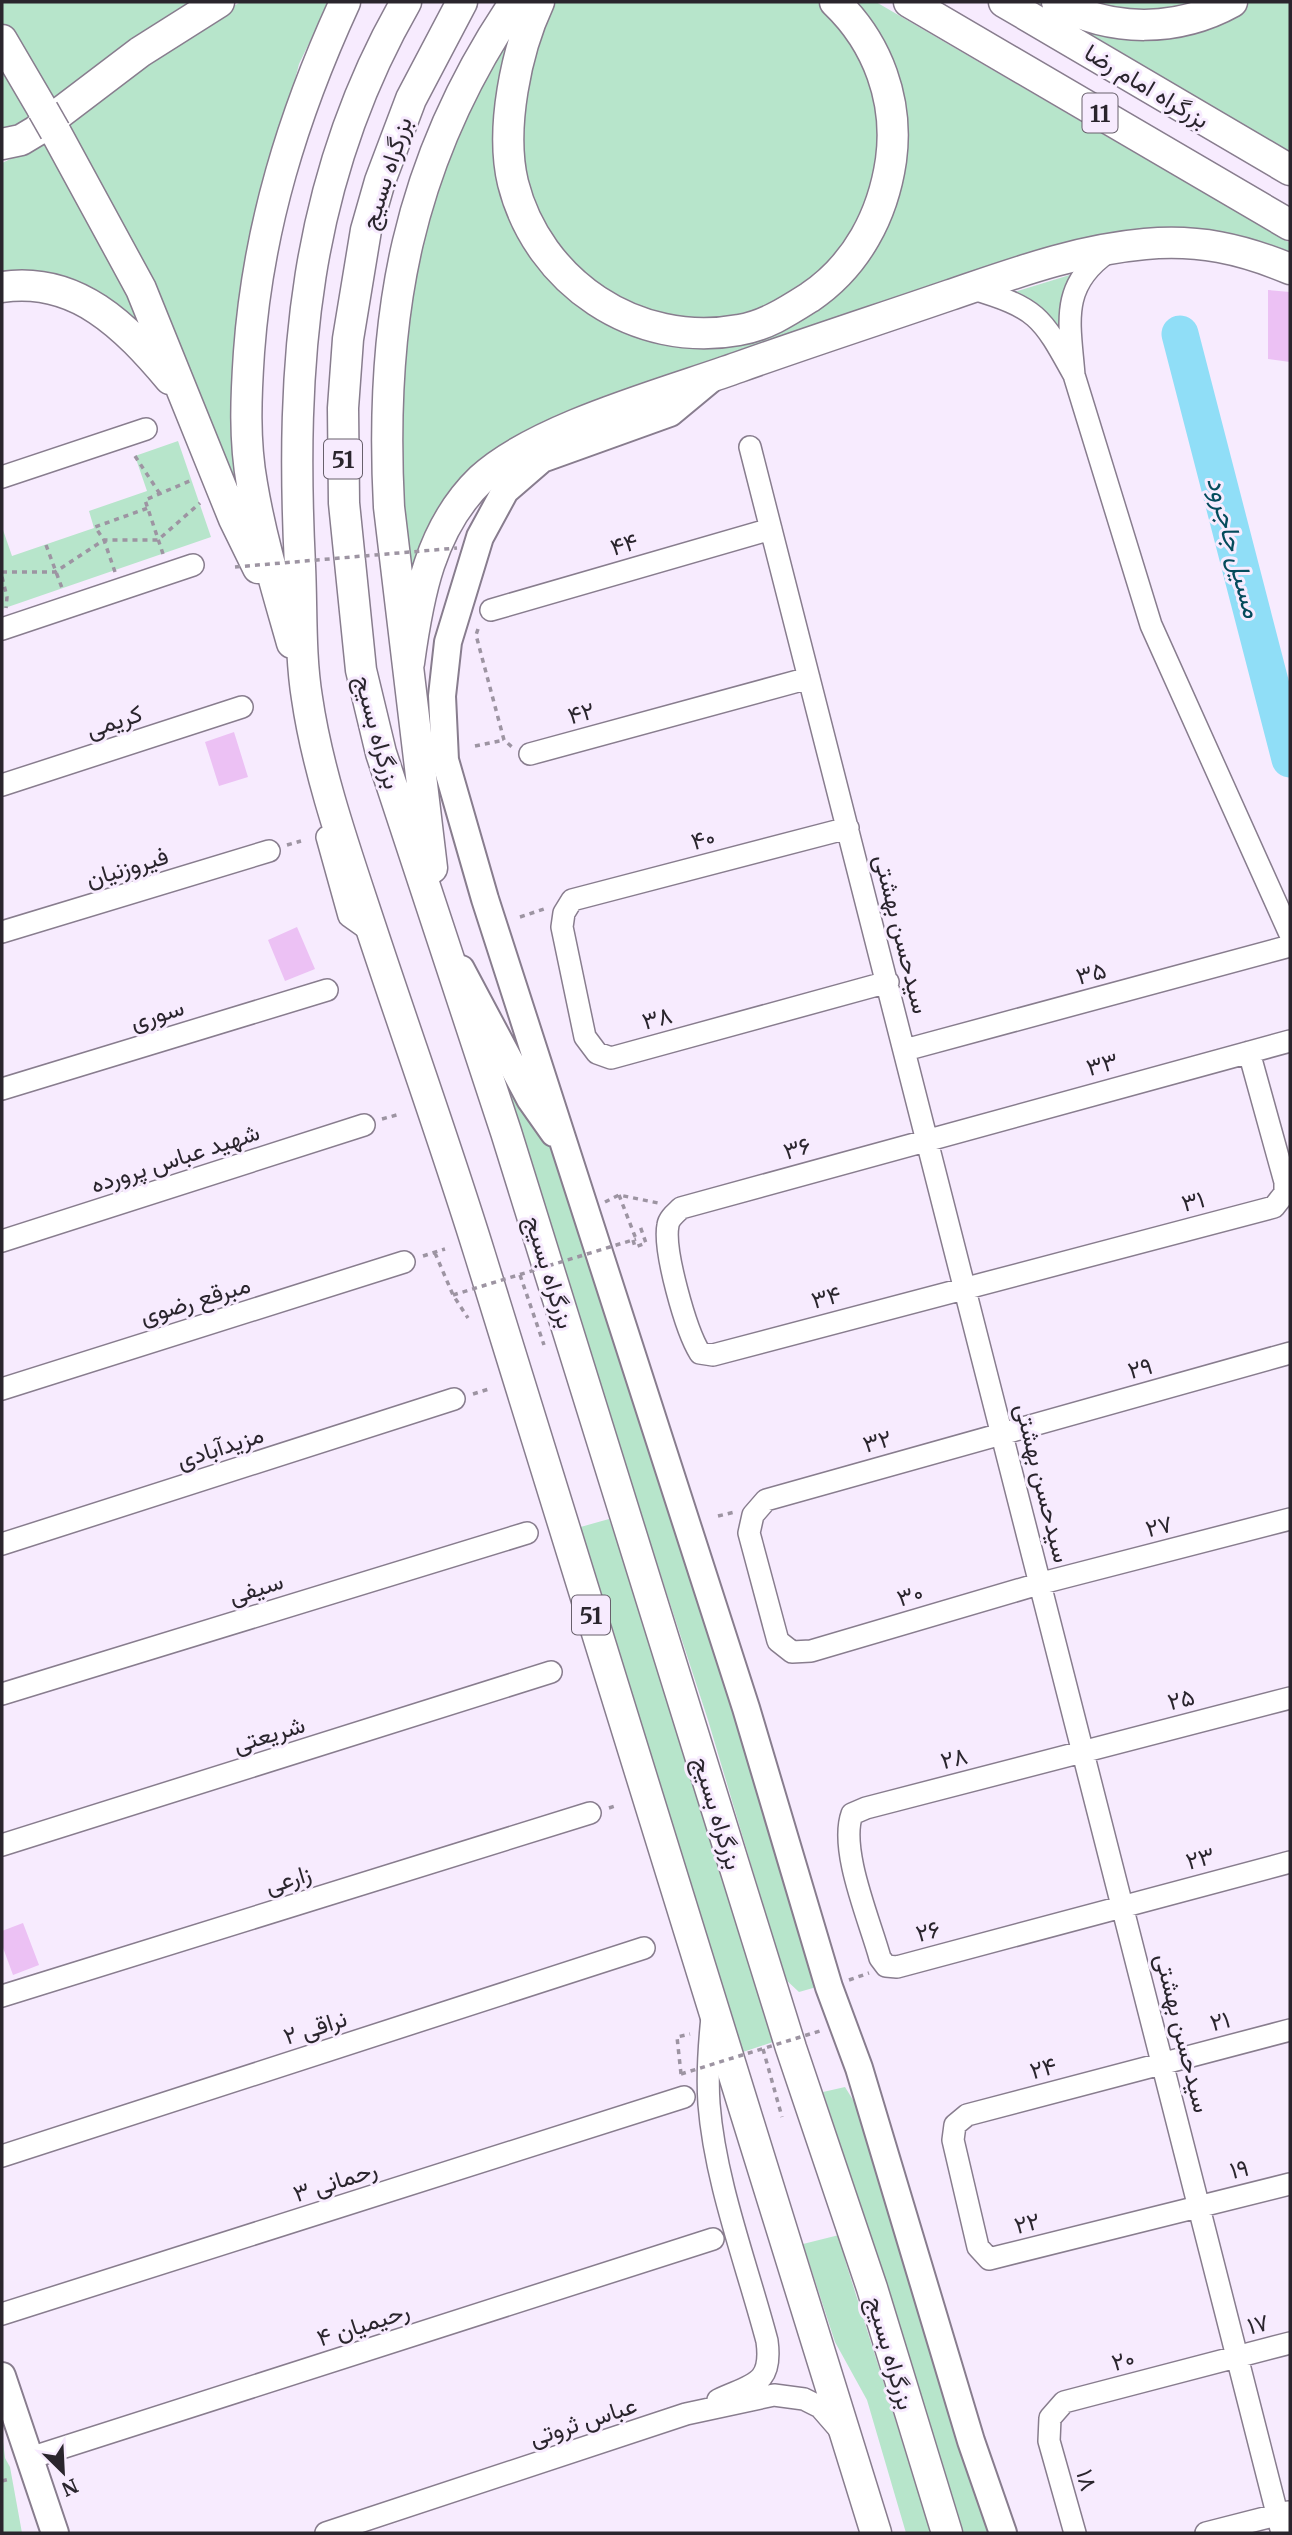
<svg xmlns="http://www.w3.org/2000/svg" width="1292" height="2535" font-family="Merriweather,Vazirmatn,serif">
<rect width="100%" height="100%" fill="#f7ebfe"/>
<path fill="#b7e5cb" d="M2,2h192l-143,104 -49,-84z
M241,2h88l-30,62 -14,55 -37,402 -188,-397 162,-112z
M526,2l-25,143 90,164 183,19 126,-151 -48,-175h24l414,241v14l-106,-26 -680,220 -96,170 -10,-132 5,-174 47,-184z
M549,2h271l15,12 22,30 22,52 -3,88 -28,63 -60,52 -61,22 -93,-10 -68,-48 -40,-73 -5,-72 15,-83z
M1036,2h9l45,23 137,-10 24,-13h39v150z
M1079,2h135l-63,14z
M2,57l38,64 -38,15z
M47,132l105,211 -150,-68v-112l19,-9z
M1073,274l-8,69c-13,-27 -26,-40 -54,-50z
M178,441l33,96 -209,72v-82l10,29 82,-28 -5,-17 58,-20 -12,-35z
M494,1041l68,121 258,824 -21,6 -14,-13 -77,-259 -89,-273z
M609,1519l47,130 117,393 -33,11 -109,-361 -54,-164z
M845,2087l18,29 129,417h-30l-64,-212 -75,-229z
M839,2235l7,28 85,270h-25l-39,-133 -32,-58 -32,-98z
M2,2433l3,25 5,9 12,66h-20z"/>
<g fill="none" stroke-linecap="round" stroke-linejoin="round">
<path stroke="#90def7" stroke-width="37" d="M1180,334l110,425"/>
</g>
<path fill="#ecc1f4" d="M1268,290l22,2v70l-22,-3z
M234,732l14,45 -29,9 -14,-44z
M297,927l18,42 -30,12 -17,-41z
M23,1923l16,42 -26,10 -11,-30v-14z"/>
<g fill="none" stroke-linecap="round" stroke-linejoin="round">
<defs>
<path id="minor" d="M970,288c67,20 71,27 104,87 -4,-51 -15,-89 34,-123
M1074,375l77,250 139,309
M750,447l532,2086
M2,477l144,-48
M491,610l280,-81
M2,629l191,-64
M530,754l279,-76
M2,785l240,-78
M848,828l-276,72 -8,13 -2,14 23,110 12,16 14,5 277,-76
M327,837l22,79 24,17
M2,932l267,-81
M905,1050l385,-104
M1249,1052l36,130v11l-11,14 -561,148 -13,-2c-14,-22 -37,-103 -32,-128 1,-7 8,-12 13,-17l609,-167
M2,1089l325,-99
M2,1241l362,-116
M1290,1353l-524,147 -13,15 -4,18 29,108 14,11 19,-1 231,-68 248,-64
M2,1389l402,-127
M2,1544l452,-145
M2,1694l525,-161
M1290,1698l-424,110 -14,6c-13,36 18,107 28,144l6,8 11,1 393,-105
M2,1845l549,-173
M2,1996l588,-183
M712,2017c-3,29 -5,58 -3,87 6,78 38,161 58,237 6,44 -15,43 -49,59
M1290,2030l-323,85 -12,10 -2,15 25,107 11,12 301,-75
M2,2156l642,-208
M2,2314l682,-217
M30,2458l683,-219
M326,2533l360,-119 88,-19 30,4 16,8 20,23
M1075,2533l-26,-92 1,-23 14,-16 226,-59
M1206,2533l82,-21"/>
<path id="major" d="M711,379l-41,34 -128,46 -37,32 -25,46 -32,105 -6,54 3,64 40,139 261,809 83,279 30,81 112,373 32,92
M461,969l69,130 24,34
M2,2376l53,157"/>
<path id="highway" d="M406,2c-103,179 -116,362 -106,564 2,43 0,89 7,132 11,76 40,157 64,230 36,109 75,217 109,327 131,426 264,852 396,1278
M462,2l-51,97 -31,82 -14,49 -18,109 -5,69 1,95 17,167 20,83 125,379 285,916 81,240 75,245
M539,2c-23,49 -39,127 -26,181 25,99 123,166 226,147 26,-4 49,-19 71,-33 47,-32 73,-82 81,-137 8,-59 -13,-117 -56,-158
M909,2l381,223
M1004,2l286,168
M1057,2c54,31 121,30 175,0
M2,40l41,70
M55,131l86,158 93,230 24,49
M2,144l19,-4 15,-9 104,-79 79,-50
M2,287c75,-11 124,40 168,92
M292,643c-15,-53 -31,-105 -40,-159 -8,-44 -6,-88 -3,-132 9,-124 44,-237 96,-350
M409,663c9,-66 21,-135 72,-184 55,-51 185,-86 258,-112 70,-25 141,-48 211,-72 65,-22 127,-45 195,-51 53,-5 97,5 145,25
M432,868l-43,-361c-10,-190 18,-346 126,-505"/>
</defs>
<use href="#minor" stroke="#887d8e" stroke-width="24"/>
<use href="#major" stroke="#887d8e" stroke-width="30"/>
<use href="#highway" stroke="#887d8e" stroke-width="33"/>
<path stroke="#9d94a2" stroke-width="3.5" stroke-dasharray="5 5" stroke-linecap="butt" d="M135,456l25,38
M46,545l16,43
M163,554l-18,-54 47,-20
M2,572h53l49,-32h54l42,-37
M115,572l-11,-32 -9,-13 53,-19
M2,577l5,20 -1,11
M478,629l-2,6 28,105 8,7
M475,746l29,-6
M287,845l14,-4
M520,917l24,-8
M382,1119l18,-5
M619,1195l17,44
M605,1202l14,-7 39,8
M633,1240l2,7 11,-4 -6,-17
M435,1253l18,42 15,23
M423,1256l22,-7
M520,1275l24,70
M473,1394l19,-6
M718,1516l17,-4
M609,1808l9,-3
M849,1980l20,-7
M763,2049l19,68
M681,2074l-4,-37 13,-3
M2,2481l8,-2"/>
<use href="#minor" stroke="#fff" stroke-width="21"/>
<use href="#major" stroke="#fff" stroke-width="26"/>
<use href="#highway" stroke="#fff" stroke-width="30"/>
<defs>
<path id="highway-bridge" d="M43,110l12,21"/>
</defs>
<use href="#highway-bridge" stroke="#887d8e" stroke-width="33" stroke-linecap="butt"/>
<path stroke="#9d94a2" stroke-width="3.5" stroke-dasharray="5 5" stroke-linecap="butt" d="M235,567l222,-19
M453,1295l183,-56
M681,2074l142,-44"/>
<use href="#highway-bridge" stroke="#fff" stroke-width="30"/>
</g>
<g text-anchor="middle" dominant-baseline="central" stroke-width="6" stroke-linejoin="round" paint-order="stroke">
<g fill="#f7ebfe" stroke="#68606c" stroke-width="2">
<rect x="1082.5" y="93.5" width="35" height="39" rx="5"/>
<rect x="324" y="439.5" width="38" height="39" rx="5"/>
<rect x="572" y="1595.5" width="38" height="39" rx="5"/>
</g>
<g font-size="23" font-weight="bold" fill="#2a252d">
<text x="1100" y="113">11</text>
<text x="343" y="459">51</text>
<text x="591" y="1615">51</text>
</g>
<g font-size="24" fill="#2a252d" stroke="#f7ebfe">
<text transform="translate(1147 86) rotate(31)">بزرگراه امام رضا</text>
<text transform="translate(386 173) rotate(-72)">بزرگراه بسیج</text>
<text transform="translate(624 544) rotate(-16)">۴۴</text>
<text transform="translate(581 713) rotate(-15)">۴۲</text>
<text transform="translate(114 721) rotate(-18)">کریمی</text>
<text transform="translate(378 732) rotate(75)">بزرگراه بسیج</text>
<text transform="translate(703 839) rotate(-15)">۴۰</text>
<text transform="translate(127 867) rotate(-17)">فیروزنیان</text>
<text transform="translate(902 934) rotate(76)">سیدحسن بهشتی</text>
<text transform="translate(1091 973) rotate(-15)">۳۵</text>
<text transform="translate(157 1014) rotate(-17)">سوری</text>
<text transform="translate(657 1018) rotate(-15)">۳۸</text>
<text transform="translate(1102 1064) rotate(-15)">۳۳</text>
<text transform="translate(797 1148) rotate(-16)">۳۶</text>
<text transform="translate(175 1158) rotate(-18)">شهید عباس پرورده</text>
<text transform="translate(1193 1201) rotate(-14)">۳۱</text>
<text transform="translate(550 1272) rotate(73)">بزرگراه بسیج</text>
<text transform="translate(826 1297) rotate(-15)">۳۴</text>
<text transform="translate(195 1300) rotate(-17)">مبرقع رضوی</text>
<text transform="translate(1140 1368) rotate(-15)">۲۹</text>
<text transform="translate(877 1441) rotate(-16)">۳۲</text>
<text transform="translate(220 1447) rotate(-18)">مزیدآبادی</text>
<text transform="translate(1043 1483) rotate(76)">سیدحسن بهشتی</text>
<text transform="translate(1159 1526) rotate(-14)">۲۷</text>
<text transform="translate(256 1588) rotate(-17)">سیفی</text>
<text transform="translate(910 1595) rotate(-17)">۳۰</text>
<text transform="translate(1181 1699) rotate(-14)">۲۵</text>
<text transform="translate(269 1734) rotate(-17)">شریعتی</text>
<text transform="translate(954 1758) rotate(-14)">۲۸</text>
<text transform="translate(718 1813) rotate(73)">بزرگراه بسیج</text>
<text transform="translate(1200 1858) rotate(-15)">۲۳</text>
<text transform="translate(288 1879) rotate(-17)">زارعی</text>
<text transform="translate(928 1931) rotate(-15)">۲۶</text>
<text transform="translate(1220 2021) rotate(-14)">۲۱</text>
<text transform="translate(315 2027) rotate(-18)">نراقی ۲</text>
<text transform="translate(1183 2033) rotate(76)">سیدحسن بهشتی</text>
<text transform="translate(1043 2068) rotate(-15)">۲۴</text>
<text transform="translate(1239 2169) rotate(-13)">۱۹</text>
<text transform="translate(335 2181) rotate(-18)">رحمانی ۳</text>
<text transform="translate(1027 2223) rotate(-14)">۲۲</text>
<text transform="translate(363 2324) rotate(-18)">رحیمیان ۴</text>
<text transform="translate(1258 2324) rotate(-14)">۱۷</text>
<text transform="translate(891 2353) rotate(74)">بزرگراه بسیج</text>
<text transform="translate(1123 2360) rotate(-15)">۲۰</text>
<text transform="translate(583 2421) rotate(-18)">عباس ثروتی</text>
<text transform="translate(1087 2480) rotate(74)">۱۸</text>
</g>
<g font-size="26" font-style="italic" fill="#044b5c" stroke="#f7ebfe">
<text transform="translate(1235 547) rotate(75)">مسیل جاجرود</text>
</g>
</g>
<rect width="1292" height="2535" fill="none" stroke="#2a252d" stroke-width="7"/>
<g transform="translate(63 2472) rotate(156)" stroke="#f7ebfe" stroke-width="5" paint-order="stroke">
<path d="M0-5L12 26L0 18L-12 26Z" fill="#2a252d"/>
<text y="-10" font-size="19" font-weight="bold" text-anchor="middle" fill="#2a252d">N</text>
</g>
</svg>
